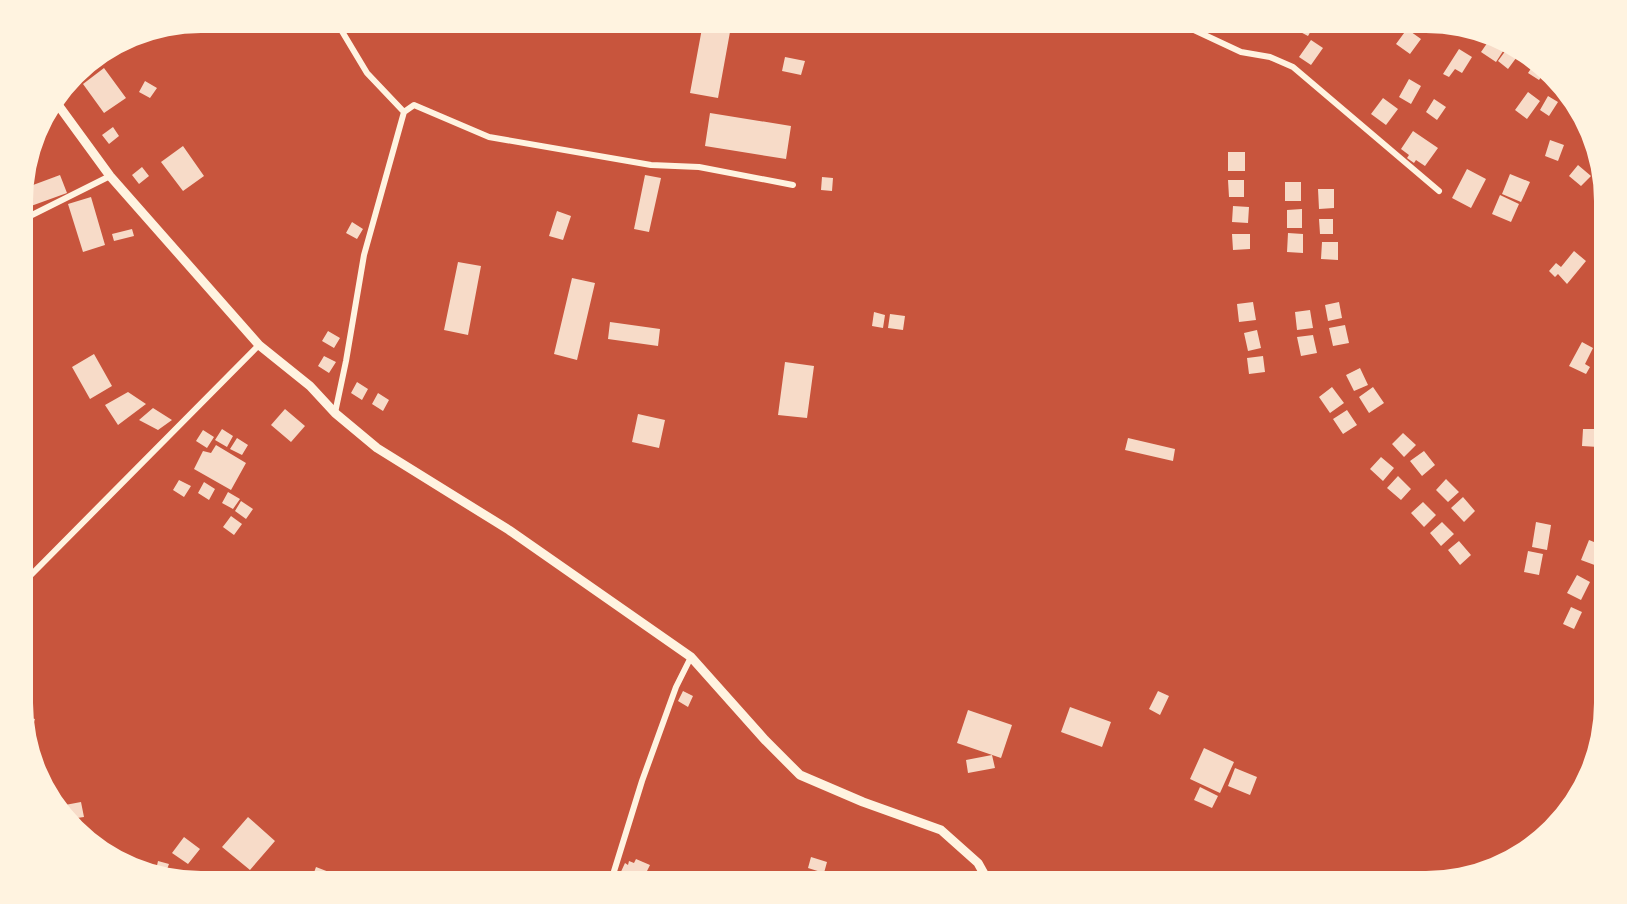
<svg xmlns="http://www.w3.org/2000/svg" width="1627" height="904" font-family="'Zilla Slab',serif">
<rect width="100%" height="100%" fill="#c8553d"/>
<path fill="#f7dbc8" d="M703,23h13l-1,6 15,3 -12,66 -28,-5z
M1288,23h23l4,1 -7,12 -21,-11z
M1407,29l14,10 -11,15 -14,-10z
M1490,39l17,6 -11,17 -15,-10z
M1311,40l12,8 -12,17 -12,-8z
M1509,46l10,8 -11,15 -10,-8z
M1459,49l13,8 -10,16 -7,-4 -6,8 -6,-3z
M785,57l20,4 -4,14 -19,-4z
M1534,64l10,9 -5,7 -11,-7z
M104,68l22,30 -22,15 -21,-29z
M1409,79l12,7 -10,18 -12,-7z
M145,81l12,7 -7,10 -11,-6z
M1528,92l12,9 -13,18 -12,-9z
M1548,96l10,6 -9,14 -9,-6z
M1383,98l15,11 -12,16 -15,-11z
M1434,99l12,8 -9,13 -11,-8z
M710,113l81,13 -5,33 -81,-13z
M113,127l6,9 -10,8 -7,-9z
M1413,131l25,17 -13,18 -9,-6 -2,3 -7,-5 2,-3 -8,-6z
M1550,140l14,5 -6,16 -13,-5z
M183,146l21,30 -21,15 -22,-29z
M1228,152h17v19h-17z
M1578,165l13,11 -10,10 -12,-10z
M142,167l7,9 -10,8 -7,-9z
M1467,169l19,10 -15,29 -19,-10z
M1510,174l20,8 -9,20 -19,-8z
M60,175l7,18 -36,13 -6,-18z
M645,175l16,3 -12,54 -15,-3z
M822,177l11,1 -1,13 -11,-1z
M1228,180h16v17h-15z
M1285,182h16v19h-16z
M1318,189h16v19l-15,1z
M1500,195l19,9 -8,18 -19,-8z
M91,197l14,48 -22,7 -15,-48z
M1233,206l16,1 -1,16 -16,-1z
M1302,209v19h-15v-18z
M557,211l14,5 -8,24 -14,-4z
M1319,219h14v15h-13z
M352,222l11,7 -6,10 -11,-6z
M132,229l2,7 -20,5 -2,-7z
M1288,233l15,1v19l-16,-1z
M1232,234h18v15l-17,1z
M1322,242h16v18l-17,-1z
M1574,251l12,10 -19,23 -9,-10 -3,3 -6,-6 7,-8 5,4z
M458,262l23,4 -13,69 -24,-5z
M572,278l23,5 -18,77 -23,-6z
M1253,302l3,18 -17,2 -2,-18z
M1339,302l3,16 -14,3 -3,-16z
M1310,310l3,18 -16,2 -2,-18z
M874,312l11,3 -2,13 -11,-2z
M890,314l15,2 -2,14 -15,-2z
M610,322l50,7 -2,17 -50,-7z
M1345,325l4,18 -16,3 -4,-18z
M1257,330l4,18 -13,3 -4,-18z
M328,331l12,7 -6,10 -12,-7z
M1313,335l4,18 -16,3 -4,-19z
M1582,342l11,6 -8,16 5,3 -4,7 -17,-8z
M94,354l18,32 -22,13 -18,-32z
M324,356l12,6 -7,11 -11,-7z
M1263,356l2,16 -16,2 -2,-16z
M785,362l29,4 -7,52 -29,-3z
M1360,368l8,17 -14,6 -8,-16z
M357,382l11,7 -6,11 -11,-7z
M1332,387l12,16 -14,10 -11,-16z
M1373,387l11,16 -15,10 -10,-16z
M128,392l18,12 -28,21 -13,-20z
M378,393l11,7 -6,11 -11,-7z
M153,408l19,12 -14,10 -19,-10z
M285,409l20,17 -14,16 -20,-17z
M1347,410l10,15 -14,9 -10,-15z
M638,414l27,6 -6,28 -27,-6z
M222,429l11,7 -6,11 -12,-7z
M1583,429h15v18l-16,-1z
M203,430l11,7 -7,11 -11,-7z
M1403,433l13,12 -12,12 -12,-13z
M237,438l11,7 -6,10 -12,-6z
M1128,438l47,11 -2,12 -48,-11z
M216,445l30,18 -15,27 -37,-21 9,-18 8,2z
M1424,451l11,14 -13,11 -12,-15z
M1381,457l13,11 -11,13 -13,-12z
M1398,476l13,13 -10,11 -14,-12z
M1446,479l13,13 -11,10 -12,-12z
M179,480l12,6 -7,11 -11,-7z
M204,482l11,7 -6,11 -11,-7z
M228,492l12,7 -7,10 -11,-6z
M1463,497l12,14 -11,11 -13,-14z
M241,501l12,8 -7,10 -11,-8z
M1423,502l13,13 -12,12 -13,-14z
M231,516l11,8 -8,11 -11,-8z
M1442,522l12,12 -13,12 -11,-13z
M1536,522l15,3 -4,25 -15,-3z
M1589,540l15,6v11l-4,10 -19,-7z
M1459,541l12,14 -11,10 -12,-15z
M1528,551l15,3 -4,21 -15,-3z
M1577,575l13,7 -9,18 -14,-7z
M1571,607l11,5 -8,17 -11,-5z
M683,691l10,5 -5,11 -10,-6z
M1158,691l11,5 -9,19 -11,-6z
M1070,707l41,15 -9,25 -41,-15z
M968,710l44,15 -11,33 -44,-15z
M24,716l11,3 -6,20 -5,-13z
M1204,748l30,14 -14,31 -30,-14z
M992,755l3,13 -27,5 -2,-13z
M1235,768l22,9 -7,18 -22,-9z
M1200,787l18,9 -6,12 -18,-8z
M81,802l3,15 -14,2 -4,-4 -1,-10z
M248,817l27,24 -25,29 -28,-23z
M184,837l16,12 -12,15 -16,-11z
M811,857l16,5 -3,11 -16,-5z
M636,859l14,6 -8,16h-10l-13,-5 6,-13 3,2 1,-4 5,2z
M158,861l11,3 -3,8 -10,-2z
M316,867l26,10 -1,4h-30z"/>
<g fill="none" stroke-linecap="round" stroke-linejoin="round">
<path stroke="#fff3e0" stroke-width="6" d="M337,23l30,50 37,39
M1179,23l62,29 29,5 23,10 146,124
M24,219l86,-43
M335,413l11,-52 18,-106 40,-143 10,-7 75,32 162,28 48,2 94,18
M24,582l235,-237
M611,881l31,-100 34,-94 15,-30"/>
<path stroke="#fff3e0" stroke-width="9" d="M56,102l54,74 149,169 51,41 25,27 42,35 132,82 182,127 74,83 35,35 63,27 78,28 37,33 10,18"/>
</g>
<path d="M0 0H1627V904H0ZM201 33H1426A168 168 0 0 1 1594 201V703A168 168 0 0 1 1426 871H201A168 168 0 0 1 33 703V201A168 168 0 0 1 201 33Z" fill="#fff3e0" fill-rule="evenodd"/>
</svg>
